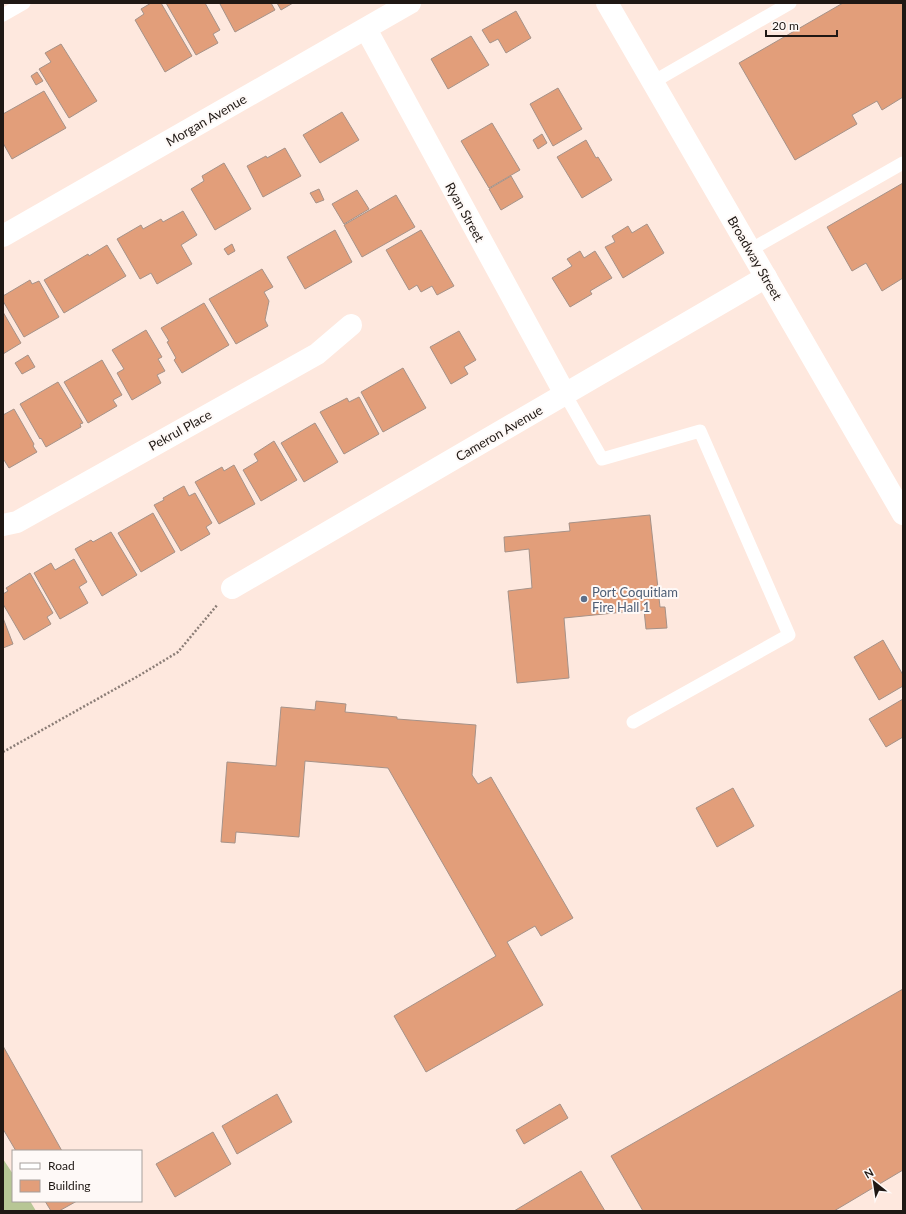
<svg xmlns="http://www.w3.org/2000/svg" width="906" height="1214" font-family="Lato,sans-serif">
<rect width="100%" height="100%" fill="#fee8de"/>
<path fill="#b7c695" d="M3,1159l10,15v27h17l6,10h-33z"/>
<path fill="#e29e7a" stroke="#a69288" d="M151,3h10l31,53 -27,16 -30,-52 9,-6 -3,-5z
M166,3h39l15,27 -7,4 5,9 -22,12z
M223,3h48l4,7 -40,22 -15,-28z
M277,3h16l-12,7z
M843,3h60v94l-21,13 -5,-9 -25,14 5,9 -62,36 -56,-97z
M516,11l15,27 -25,15 -8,-14 -8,4 -8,-13z
M471,36l18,29 -41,24 -17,-30z
M61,44l36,57 -28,17 -30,-49 12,-7 -6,-9z
M37,72l6,9 -7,4 -5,-9z
M558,88l24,41 -29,17 -23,-42z
M44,91l22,37 -54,31 -9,-16v-29z
M342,112l17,28 -39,23 -17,-28z
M492,123l28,47 -31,18 -28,-47z
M542,134l5,9 -9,6 -5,-9z
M586,140l10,18 2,-1 14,23 -30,18 -25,-41z
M285,148l16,28 -38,21 -16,-31 19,-10 1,2z
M224,163l27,46 -36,21 -24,-41 13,-8 -2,-5z
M511,176l12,21 -22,13 -12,-21z
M903,183v95l-21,13 -16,-28 -14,8 -25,-44z
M319,189l5,11 -8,3 -6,-10z
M357,190l12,19 -25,15 -12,-20z
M396,195l19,32 -53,30 -18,-32z
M183,211l14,24 -16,10 11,19 -35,20 -6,-11 -11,6 -23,-40 24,-14 2,4 18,-10 2,3z
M647,224l17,29 -41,25 -18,-31 10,-5 -3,-6 16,-10 4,7z
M335,230l17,32 -47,27 -18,-32z
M421,230l33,56 -17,9 -5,-9 -11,6 -4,-7 -8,5 -23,-40z
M232,244l3,7 -7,4 -4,-6z
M107,245l19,31 -62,37 -20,-33 44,-26 1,2z
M580,251l4,7 11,-7 17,27 -22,13 2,3 -22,13 -18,-29 20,-12 -5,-7z
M262,269l11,18 -9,5 5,9 -4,19 3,6 -32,18 -27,-45z
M30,280l2,4 7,-3 20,36 -35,20 -21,-36v-5z
M204,303l25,42 -47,28 -8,-13 2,-2 -9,-16 2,-1 -8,-13z
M3,312l18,31 -18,11z
M146,330l16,27 -4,2 7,12 -8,4 4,8 -29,17 -15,-27 7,-4 -12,-19z
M459,331l17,29 -12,7 4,7 -17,10 -21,-37z
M28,355l7,12 -13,7 -7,-11z
M102,360l20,35 -9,5 4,6 -29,17 -24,-41z
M403,368l23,40 -43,24 -22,-40z
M58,382l25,41 -3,1 1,3 -35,20 -5,-9 -1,1 -20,-35z
M359,397l20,37 -35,20 -24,-42 27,-14 2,4z
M14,409l20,35 -1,2 4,6 -28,16 -5,-8 -1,1v-46z
M315,423l23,39 -34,20 -23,-39z
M274,441l23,39 -36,21 -18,-31 15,-9 -4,-7z
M234,465l21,39 -36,20 -24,-42 27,-15 2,4z
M184,486l5,10 6,-3 17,30 -6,4 4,7 -29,17 -27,-46 10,-5 -1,-2z
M153,513l22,39 -34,20 -23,-39z
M650,515l10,92h5l2,21 -21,1 -2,-19 -80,8 5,60 -52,5 -9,-92 24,-3 -3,-39 -24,3 -1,-15 66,-6 -1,-8z
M111,532l26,43 -35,21 -27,-47 16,-9 2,2z
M74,559l13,23 -8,5 9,16 -28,16 -26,-46 17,-10 4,7z
M30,573l23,40 -6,4 4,7 -27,16 -21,-36v-10l5,-3 -2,-3z
M3,618l10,26 -10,4z
M883,640l20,35v11l-24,14 -25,-43z
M903,699v38l-17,10 -17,-28z
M316,701l30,3 -1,8 52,5v2l79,6 -4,50 6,9 13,-7 82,141 -32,18 -6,-10 -28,16 36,63 -117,67 -32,-56 102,-60 -108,-188 -83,-7 -6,76 -63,-5 -1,11 -14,-1 6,-80 49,4 5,-59 34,3z
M733,788l21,38 -37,21 -21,-39z
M903,989v181l-69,41h-191l-32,-55z
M3,1046l59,105h-46l-13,-22z
M277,1094l15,28 -55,32 -15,-28z
M560,1104l8,14 -44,26 -8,-14z
M213,1132l18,32 -56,33 -19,-33z
M581,1171l24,40h-91z
M45,1201h32l-18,10h-8z"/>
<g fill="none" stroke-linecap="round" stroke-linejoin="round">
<path stroke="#8b7d76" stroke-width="2.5" stroke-dasharray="2 2" stroke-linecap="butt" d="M3,752l137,-77 38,-23 40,-48"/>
<path stroke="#fff" stroke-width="13" d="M3,15l21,-12
M653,82l137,-79
M750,250l153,-87
M565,394l37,65 98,-28 89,204 -156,87"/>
<path stroke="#fff" stroke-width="22" d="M366,29l199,365
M3,236l407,-233
M3,525l14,-3 300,-168 34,-29
M232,588l534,-311"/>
<path stroke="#fff" stroke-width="22" d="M607,3l296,511"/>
</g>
<circle fill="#5c6f8a" stroke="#fef9f7" stroke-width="1.5" cx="584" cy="599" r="4"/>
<g text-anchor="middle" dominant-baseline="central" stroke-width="4" stroke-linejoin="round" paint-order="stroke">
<g font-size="13" fill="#1f1814" stroke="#fef9f7">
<text transform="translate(206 120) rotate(-30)">Morgan Avenue</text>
<text transform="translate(465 212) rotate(61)">Ryan Street</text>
<text transform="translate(755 258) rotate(60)">Broadway Street</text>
<text transform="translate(180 430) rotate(-29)">Pekrul Place</text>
<text transform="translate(499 433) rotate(-30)">Cameron Avenue</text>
</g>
<g font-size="13" fill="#4e5e75" stroke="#fef9f7" text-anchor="start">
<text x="592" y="592">Port Coquitlam<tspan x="592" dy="15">Fire Hall 1</tspan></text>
</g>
</g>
<rect width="906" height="1214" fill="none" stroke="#1f1814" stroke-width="8"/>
<rect x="12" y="1150" width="130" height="52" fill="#fef9f7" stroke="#a59f9c"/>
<rect x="20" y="1163" width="20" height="6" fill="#ffffff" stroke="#a59f9c"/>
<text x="48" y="1170" font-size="12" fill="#1f1814">Road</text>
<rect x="20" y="1180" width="20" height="12" fill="#e29e7a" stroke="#a59f9c"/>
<text x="48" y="1190" font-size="12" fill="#1f1814">Building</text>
<g transform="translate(874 1182) rotate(330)" stroke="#fef9f7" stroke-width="3" paint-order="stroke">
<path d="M0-3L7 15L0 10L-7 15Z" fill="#1f1814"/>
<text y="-6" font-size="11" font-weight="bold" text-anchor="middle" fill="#1f1814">N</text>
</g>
<path d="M766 30v6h71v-6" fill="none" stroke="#1f1814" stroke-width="2"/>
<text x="772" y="30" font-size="12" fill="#1f1814" stroke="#fef9f7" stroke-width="3" paint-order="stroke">20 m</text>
</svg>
